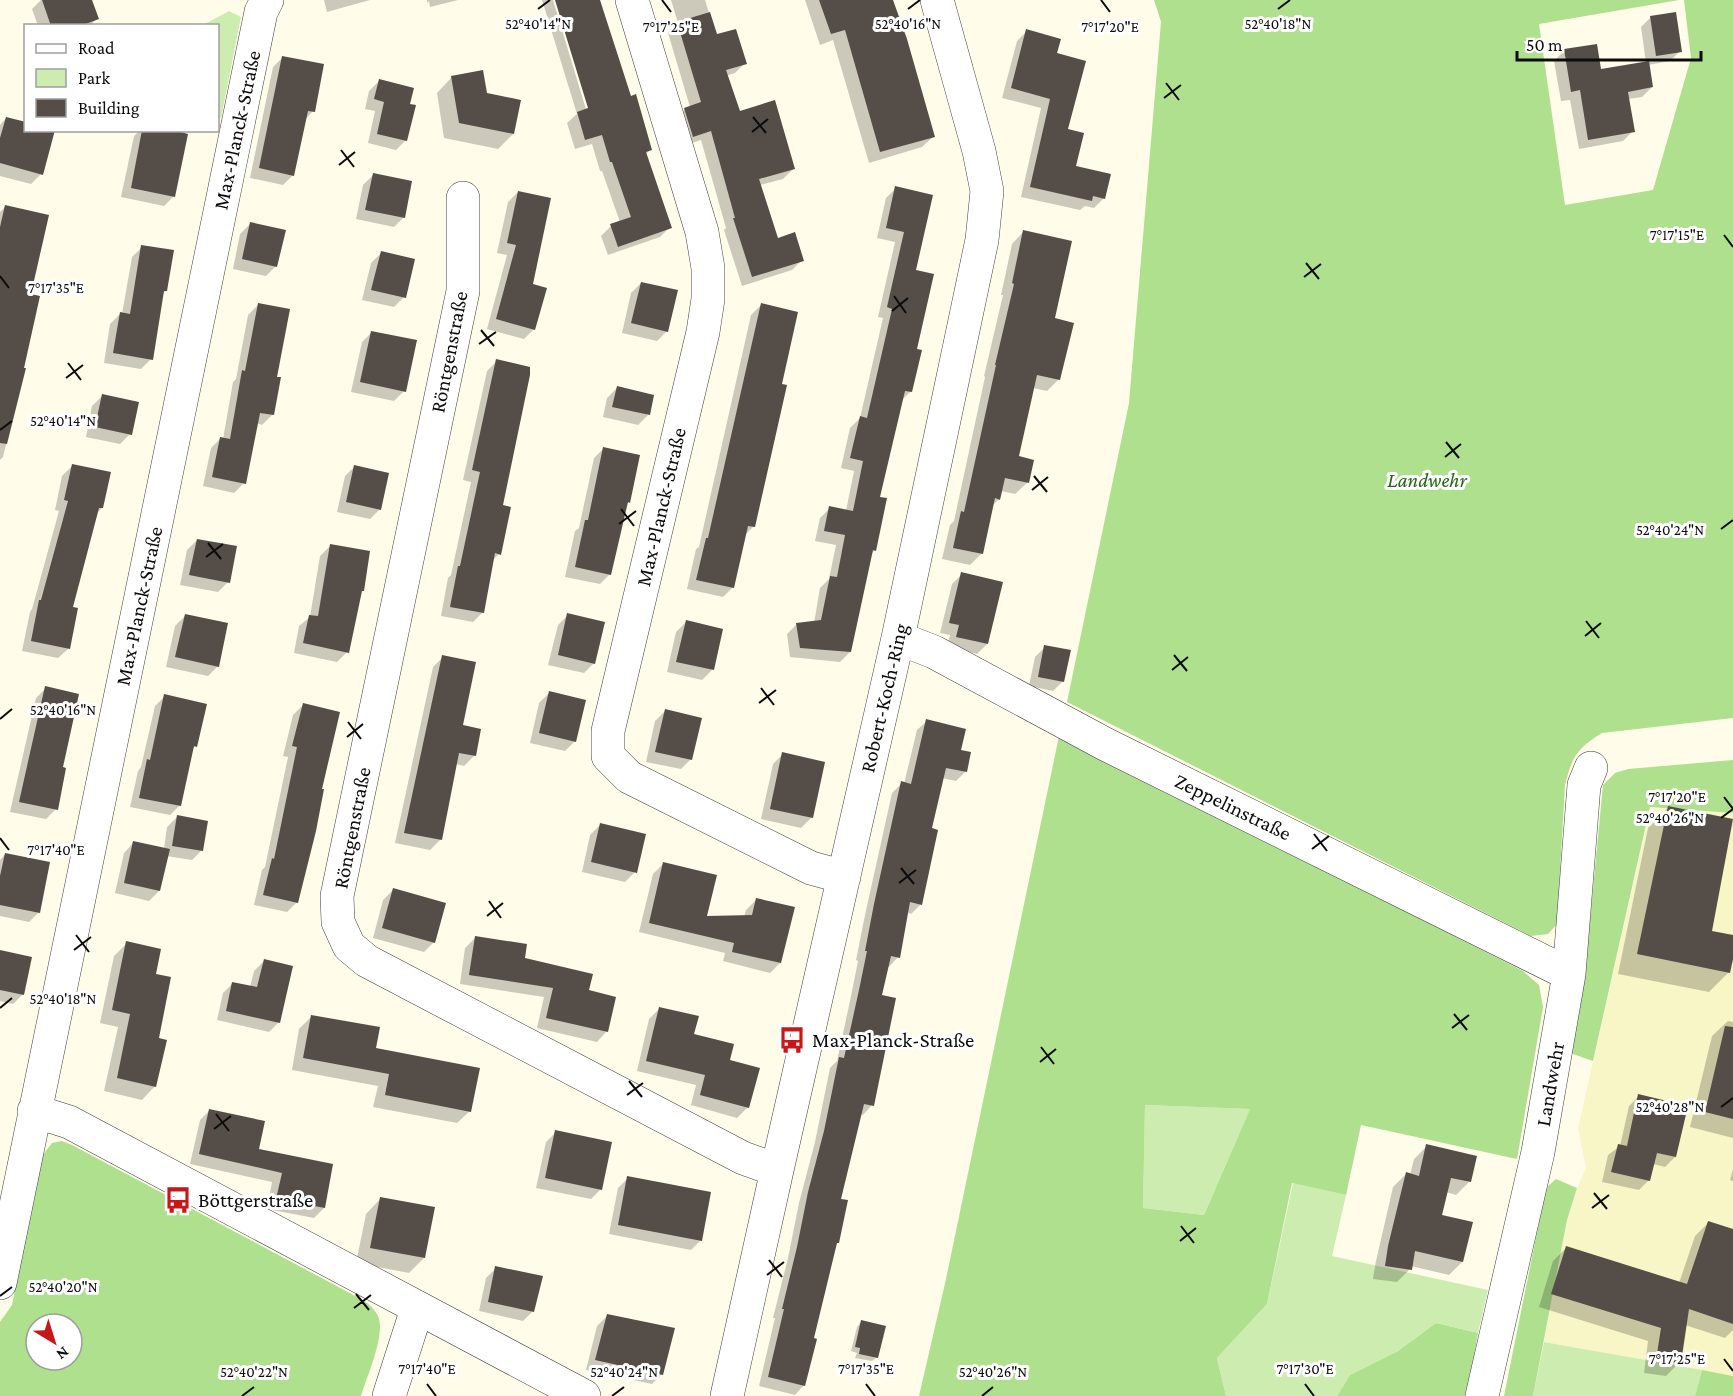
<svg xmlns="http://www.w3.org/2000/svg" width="1733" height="1396" font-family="'Crimson Pro',serif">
<rect width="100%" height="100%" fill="#fffcea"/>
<path fill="#f8f6c7" d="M1651,807l82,6v563l-189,-34 23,-122 10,-32 9,-20 -8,-40z"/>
<path fill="#cdedb0" d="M229,11l12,6 -20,101 -3,-1v-91l-15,-1z
M1145,1105l105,4 -46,106 -61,-7z
M1293,1183l53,12 -14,61 156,34 -10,43 -42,-10 -38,28 -48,24 -13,21h-111l-9,-38 50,-54z
M1544,1342l158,28 -7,26h-162z"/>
<path fill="#afe08e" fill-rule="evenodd" d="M1154,0h525l-140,24 26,181 88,-15 38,-132 -7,-58h49v718l-131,15c-25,15 -30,24 -37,52l-8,139 -9,10 -17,2 -464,-234 62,-299 32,-381z
M1059,736l464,235 16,14 4,22 -26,152 -156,-34 -15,70 -54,-12 -25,121 -50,54 9,38h-307l27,-117zM1145,1105l105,4 -46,106 -61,-7z
M1733,760v53l-83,-6 -57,254 -23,-8 14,-71 19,-197 12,-12 13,-4z
M62,1141l10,4 289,154c7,4 13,9 17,17 8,18 -11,60 -17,80h-361v-74l12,-17 30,-149 10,-13zM36,1324h36v36h-36z
M1556,1179l21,9 -10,32 -34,176h-29l42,-208z
M1436,1323l42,10 -11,63h-130l13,-21 48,-24z
M1702,1370l31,6v20h-38z"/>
<path fill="#0003" d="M41,0h50l6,18 -7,8h-52l-6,-17z
M324,0h46l-43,12z
M427,0h31l-28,7 -1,-6 -2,2z
M542,0h11l35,116 3,-1 -35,-115h43l31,98 20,52 -5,5 25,72 -10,10 -52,18 -7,-19 10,-10 9,-4 -18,-51h-2l-8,-27 -17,5 -8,-26 10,-9z
M671,0h34l11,36 29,27 -10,10 -9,3 13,37 54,56 -10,10 -23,6 17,55 25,20 -10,10 -50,16 -18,-56 2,-2 -25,-88 -18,6 -8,-27 10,-10 5,-2 -22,-74 10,-10z
M805,0h86l43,136 -12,11 -53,16 -36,-123 -13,5z
M1651,17l29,34 -10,10 -22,4 4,22 -10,10 -14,2 5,32 -10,10 -44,8 -9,-49 -9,1 -7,-40 10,-10 36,20 46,-8 -5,-36z
M1027,31l28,23 11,76 8,37 30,31 -10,10 -9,-2 -5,4 -59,-13 20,-89 -39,-10 15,-57z
M283,57l30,54 -8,9 -12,55 -10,10 -33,-7 23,-111z
M452,77l34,17 27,40 -15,15 -54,-11 -7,-45z
M379,81l29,24 -2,35 -10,10 -28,-7 7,-32 -10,-2 4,-18z
M6,118l20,12 15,44 -10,10 -31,-8v-51z
M140,130h26l8,66 -10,10 -43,-9 13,-61z
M373,175l31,42 -10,10 -38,-8 7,-34z
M896,188l18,83 1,79 -4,41 -10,10 -22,97 -4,52 -4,4 -21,98 -10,10 -50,-5 -3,-23 10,-10 17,-1 6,-35 9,-9 7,-34 -21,-4 5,-23 10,-10 16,3 8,-40 -13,-3 9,-40 10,-10 23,-100 -5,-1 17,-75 -18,-4 9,-40z
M518,192l13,93 3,44 -10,10 -37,-10 20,-74 -10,-2 11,-51z
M6,206l23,89 -6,74h1l-21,88 -3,3v-248z
M250,224l26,42 -10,10 -33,-7 7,-35z
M1023,232l30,88 6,59 -12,12 -14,-3 -16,70 10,25 -12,11 -14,-3 -2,8 -7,7 -10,47 -12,12 -28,-6 8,-34 4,-4 31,-144 -1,-1 19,-81h-2l11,-51z
M142,247l24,44 -4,3 -11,65 -10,10 -37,-6 6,-39 10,-10h2l10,-57z
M381,253l23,44 -10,10 -32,-7 9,-37z
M641,283l26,48 -10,10 -35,-8 9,-40z
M258,305l17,73 -3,37 -10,10 -6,-2 -12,60 -10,10 -31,-7 8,-38 10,-10 2,1 10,-57 3,-3 12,-64z
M761,305l-7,221 -10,10 -11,51 -10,10 -36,-8 9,-40 3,-2 52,-232z
M372,332l32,59 -10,10 -43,-9 11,-50z
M497,361l33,7 -28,139 -3,47 -7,7 -9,51 -10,10 -32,-6 7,-38 3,-3 20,-93 -8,-2 24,-109z
M617,388l31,27 -10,10 -35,-8 4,-19z
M102,396l28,38 -10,10 -34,-7 6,-31z
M604,448l25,54 -4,3 -15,69 -10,10 -35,-7 10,-46 4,-3 15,-70z
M72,466l30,42 -6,6 -24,94 -4,41 -10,9 -36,-7 8,-39 2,-3 27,-98 -4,-1 7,-34z
M355,466l25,43 -10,10 -33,-7 8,-36z
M197,540l31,42 -10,10 -38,-7 7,-35z
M330,546l30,46 -13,60 -10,10 -43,-9 5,-27 11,-9 10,-61z
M962,574l25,70 -10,10 -30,-8 3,-11 -10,-2 12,-49z
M568,615l26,48 -10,10 -36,-8 10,-40z
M185,616l33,50 -10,10 -42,-9 9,-41z
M686,622l36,8 -10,40 -10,10 -35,-8 9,-40z
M1045,647l18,34 -10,10 -24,-5 6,-29z
M443,657l19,69 12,30 -10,10 -8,-2 -16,76 -10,10 -35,-7 38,-176z
M46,688l15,81 -5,40 -10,10 -36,-7 26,-114z
M549,693l26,48 -10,10 -35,-8 9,-40z
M165,696l31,50 -5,4 -11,55 -10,10 -40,-8 8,-36 3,-4 14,-61z
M303,705l17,85 -23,112 -10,10 -33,-7 8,-35 3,-3 23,-110 -5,-1 10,-41z
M665,711l26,48 -10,10 -35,-7 9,-41z
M927,721l33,30 9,2 -4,19 -9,9 -14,-3 -12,52 -9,74 -10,10 -4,-2 -9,45 -9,10 -2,-1 -7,30 -8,109 -9,10 -3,-1 -20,86 -2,42 -4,4 -21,93 -9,46 -9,10 -36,-9 16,-68h-2l15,-60 11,-55 16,-61 15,-74 7,-7 13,-60 8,-40 -2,-1 9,-45 27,-122 10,-10 2,1 13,-54z
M783,754l40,9 -12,55 -10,10 -40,-9 12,-55z
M1668,808l42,124 23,5v15l-4,20 -20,20 -91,-18 30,-146z
M177,817l25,33 -10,10 -26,-4 -7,35 -10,10 -34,-8 9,-40 9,-10 31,6 3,-22z
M600,825l35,47 -10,10 -43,-10 8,-37z
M5,854l34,58 -10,10 -29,-6v-56z
M663,864l42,53h39l2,-7 10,-10 24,63 -10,10 -47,-12 2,-8 -86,-21 14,-58z
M393,890l41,52 -10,10 -51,-14 10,-38z
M475,938l113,53 26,7 -8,34 -9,10 -60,-14 7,-31 -84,-13 5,-36z
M127,943l27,32 3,64 -2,47 -13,14 -38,-9 14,-64 -18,-4 14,-67z
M0,952l23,42 -10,10 -13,-3z
M264,961l15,61 -10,10 -52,-12 6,-27 10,-10 17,4 4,-16z
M659,1009l69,52 30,8 -11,39 -10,10 -46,-13 5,-20 -59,-14 12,-52z
M312,1016l62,33 96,62 -13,12 -84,-16 5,-21 -86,-16 7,-41z
M1728,1021l5,1v116l-43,-11 22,-91z
M1639,1096l36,61 -10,10 -12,-3 -4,16 -10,10 -37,-8 6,-27 12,-9 9,-40z
M210,1110l47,41 67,57 -10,10 -47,-9 5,-27 -82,-18 10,-44z
M556,1132l45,57 -10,10 -55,-11 10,-46z
M1427,1146l42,36 -13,13 -10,-3 -6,24 22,46 -13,13 -38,-9 -1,3 -13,13 -24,-3 3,-18 17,-74 13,-13 4,1 4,-16z
M1733,1169v12l-3,-1z
M628,1178l73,62 -10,10 -82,-16 9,-46z
M381,1198l43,60 -15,15 -53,-10 10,-49z
M1708,1223l25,8v99l-8,8 -40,-13 -6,38 -13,13 -22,-3 4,-32 -109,-34 14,-46 13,-13 113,35 16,-47z
M496,1268l37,43 -10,10 -44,-10 7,-33z
M607,1316l55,58 -10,10 -66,-14 11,-44z
M861,1322l16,35 -5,4 -17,-3 2,-5 -6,-2 6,-24z"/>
<path fill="#554d47" d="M42,0h50l7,19 -19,7h-29z
M555,0h45l31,96 5,-2 16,56 -6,2 26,76 -54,19 -8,-23 21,-7 -19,-55h-2l-8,-27 -17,5 -8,-28 11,-4z
M819,0h74l14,39 28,98 -55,15 -35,-122 -14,4z
M710,12l7,22 19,-5 11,35 -21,6 14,41 35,-11 20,69 -36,10 19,59 17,-6 9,29 -52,16 -19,-59h2l-24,-87 -18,6 -9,-29 17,-6 -24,-80z
M1676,12l6,40 -26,4 -6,-40z
M1026,29l35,10 -4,14 29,8 -18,68 16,4 -8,33 35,8 -6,25 -12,-3 -1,5 -62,-14 20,-88 -39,-11z
M1597,44l4,25 48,-8 4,26 -25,5 7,40 -47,8 -8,-50 -9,2 -7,-43z
M282,56l42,8 -9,48 -7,-1 -14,65 -35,-8z
M483,70l4,23 34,7 -7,34 -55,-11 -8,-47z
M379,79l35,9 -4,16 6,1 -9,36 -30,-7 7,-32 -10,-3z
M6,117l20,5v8h29l-12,45 -43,-12v-25z
M142,130h31l15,4 -13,63 -44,-9z
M373,173l39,8 -7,37 -40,-8z
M895,186l38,9 -17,75 18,4 -17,75 5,1 -10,42 -7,-1 -25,106 7,1 -11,53 -3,-1 -22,102 -51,-4 -4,-25 25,-3 9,-44 7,1 8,-42 -21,-4 5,-25 24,5 10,-50 -13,-3 10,-42 7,2 25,-109 -5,-2 17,-75 -18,-4z
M518,191l33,7 -18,86 14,4 -12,42 -39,-11 20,-74 -9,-2z
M5,205l44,10 -18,79 9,2 -16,72h2l-19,76 -7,-1v-216z
M250,222l36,8 -9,37 -35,-8z
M1023,230l49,11 -17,77 19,5 -14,57 -23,-5 -18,81 15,4 -5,23 -24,-5 -5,22 -5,-2 -12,56 -30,-6 8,-37 3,1 32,-147h-1l19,-81 -2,-1z
M141,245l33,5 -7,41h-3l-11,69 -40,-7 7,-41 10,2z
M381,251l34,8 -9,39 -35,-8z
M641,282l37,8 -10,42 -37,-9z
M258,303l32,6 -13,68h4l-7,38 -14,-2 -14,71 -34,-7 8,-40 10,2 12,-69 3,1z
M761,303l37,9 -16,72 5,1 -32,142 -7,-1 -14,62 -38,-8 10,-42h2z
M371,331l46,9 -11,52 -46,-10z
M496,359l34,8v8l-27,130 8,2 -10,48 -6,-2 -11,60 -34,-6 8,-41h2l20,-94 -8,-2z
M617,386l37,9 -4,20 -38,-8z
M102,394l37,8 -7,33 -37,-8z
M603,447l37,8 -10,48 -2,-1 -17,73 -36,-8 10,-47h3z
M72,464l39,8 -8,36h-4l-26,99 5,1 -8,41 -39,-8 8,-41h2l27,-99 -4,-1z
M354,465l35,8 -8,37 -35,-8z
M197,539l40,7 -7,37 -41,-8z
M330,544l40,7 -6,40h-2l-13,62 -46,-10 6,-28 9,1z
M961,572l42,10 -15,62 -32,-7 3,-12 -10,-2z
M567,613l38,9 -10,42 -37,-9z
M185,614l43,9 -9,44 -44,-10z
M686,620l37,9 -9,41 -38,-8z
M1044,645l27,5 -7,32 -26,-5z
M442,655l34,7 -13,63 18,4 -5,27 -17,-3 -17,87 -38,-7z
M45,686l34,8 -16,73 3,1 -8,42 -39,-8z
M549,691l37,9 -10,42 -37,-9z
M164,694l43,10 -10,43 -3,-1 -13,60 -42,-8 8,-39 3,1z
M303,703l37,9 -18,77h2l-8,42 -18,72 -35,-8 9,-37 2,1 23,-112 -5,-1z
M665,709l37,9 -10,42 -37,-8z
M926,719l40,10 -5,21 10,2 -4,20 -21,-4 -14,60 6,2 -16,75 -12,-3 -10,56 -9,-2 -9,39 14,3 -22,108 -10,-2 -23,95 7,1 -9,43h-2l-23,95 3,1 -12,47 -37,-9 16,-68h-2l15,-62 11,-55 16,-61 15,-74 5,1 15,-68 8,-39h-2l9,-47 27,-123 10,3z
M782,752l43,10 -12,56 -43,-9z
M1668,806l65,13 -21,112 21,4v24l-3,14 -93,-19z
M177,815l31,6 -5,30 -31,-5z
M600,823l46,11 -9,39 -46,-11z
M133,841l37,8 -10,42 -36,-8z
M5,853l45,9 -10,51 -40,-8v-29z
M663,862l54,13 -10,41 45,-1 4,-17 39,9 -14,56 -49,-11 2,-9 -85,-20z
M393,888l53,15 -11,40 -53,-15z
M475,936l52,8 -2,14 68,16 -4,16 27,7 -8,35 -62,-14 7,-30 -84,-13z
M126,941l35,8 -5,25 15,3 -12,61 8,2 -11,47 -39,-9 13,-64 -18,-4z
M0,950l32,7 -8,38 -24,-5z
M264,959l29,7 -13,57 -54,-12 6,-29 25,5z
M659,1007l40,9 -5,18 40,10 -4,16 30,8 -11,40 -49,-13 5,-20 -59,-14z
M311,1015l69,12 -4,21 104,20 -9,44 -86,-17 4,-21 -86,-16z
M1725,1026l8,1v92l-28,-7z
M1638,1094l50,12 -12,51 -19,-4 -7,28 -39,-9 7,-28 9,2z
M209,1109l56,12 -6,28 74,15 -8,44 -49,-9 6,-26 -83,-19z
M555,1130l57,12 -10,48 -57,-12z
M1426,1144l51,12 -6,26 -20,-4 -9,37 31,7 -10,40 -48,-11 -3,19 -27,-4 3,-20 18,-74 13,4z
M627,1176l84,16 -9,49 -84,-16z
M380,1197l55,10 -10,51 -55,-10z
M1708,1221l25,8v95l-44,-15 -8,54 -25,-3 5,-32 -110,-34 15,-48 121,38z
M495,1266l48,10 -9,36 -46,-10z
M607,1314l68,14 -12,47 -68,-15z
M861,1320l25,6 -8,32 -19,-4 1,-6 -5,-1z"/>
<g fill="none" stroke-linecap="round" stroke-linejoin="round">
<defs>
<path id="minor" d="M632,0l70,232 6,36v31l-5,33 -95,399v25l21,21 182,91 33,9
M463,198v93l-126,605 1,26 11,24 18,15 376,197 34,12
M898,638l36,14 171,92 464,230
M34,1111l35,11 515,274
M0,1283l261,-1271 6,-12
M389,1396l28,-87
M727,1396l50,-226 121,-532 84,-398 5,-49 -8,-40 -42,-151
M1482,1396l56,-244 31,-178 15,-189 7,-17"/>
</defs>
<use href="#minor" stroke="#3f3f3f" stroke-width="34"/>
<use href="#minor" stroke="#fff" stroke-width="33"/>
</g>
<path fill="none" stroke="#0c0c0c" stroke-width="2" d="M662,0l9,12M1101,0l9,12M538,9l12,-9M908,9l12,-9M1278,9l12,-9M1166,83l13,17M1164,98l17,-13M753,117l13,16M752,132l16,-13M341,150l13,17M339,165l16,-13M1724,235l9,12M1306,263l13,16M0,276l9,12M1304,277l17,-13M894,296l12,17M892,311l16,-13M481,330l13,16M479,344l17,-12M68,363l13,17M66,378l17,-13M0,430l12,-9M1446,442l13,16M1445,457l16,-13M1034,476l13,16M1032,490l16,-13M621,509l13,17M619,524l17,-13M1721,529l12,-9M208,543l13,16M206,557l17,-13M1586,621l13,17M1585,636l16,-13M1174,655l13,16M1172,670l16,-13M761,688l13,17M759,703l17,-13M0,719l12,-10M348,722l13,17M347,737l16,-13M1724,797l9,12M1721,818l12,-9M1314,834l13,17M0,838l9,12M1312,849l17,-13M901,868l13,16M899,883l17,-13M489,901l12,17M487,916l16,-13M76,935l13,17M74,950l17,-13M0,1008l12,-10M1454,1014l13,16M1452,1028l17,-13M1041,1047l13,17M1040,1062l16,-13M629,1081l13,16M627,1095l16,-12M1721,1107l12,-9M216,1114l13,17M214,1129l17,-13M1594,1193l13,16M1592,1208l17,-13M1181,1226l13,17M1180,1241l16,-13M769,1260l13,17M767,1275l17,-13M356,1294l13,16M0,1296l12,-9M354,1308l17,-13M1724,1359l9,12M427,1384l9,12M866,1384l9,12M1305,1384l9,12M242,1396l12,-9M612,1396l12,-9M982,1396l11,-9"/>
<defs>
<symbol id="bus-bare" viewBox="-9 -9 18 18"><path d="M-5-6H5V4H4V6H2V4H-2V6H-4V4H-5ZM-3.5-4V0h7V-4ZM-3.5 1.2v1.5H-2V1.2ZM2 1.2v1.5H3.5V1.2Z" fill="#c91618" stroke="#fff" stroke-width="2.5" paint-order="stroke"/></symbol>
</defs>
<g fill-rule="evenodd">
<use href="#bus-bare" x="773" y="1021" width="38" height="38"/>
<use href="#bus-bare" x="159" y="1181" width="38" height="38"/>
</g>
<g text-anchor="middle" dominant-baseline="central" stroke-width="6" stroke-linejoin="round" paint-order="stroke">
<g font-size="21" fill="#0c0c0c" stroke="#fff">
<text transform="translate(237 130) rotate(-78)">Max-Planck-Straße</text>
<text transform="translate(449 352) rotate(-79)">Röntgenstraße</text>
<text transform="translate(661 507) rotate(-77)">Max-Planck-Straße</text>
<text transform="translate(139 606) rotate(-78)">Max-Planck-Straße</text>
<text transform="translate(884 698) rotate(-77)">Robert-Koch-Ring</text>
<text transform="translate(1233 807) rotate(26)">Zeppelinstraße</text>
<text transform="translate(352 828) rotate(-79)">Röntgenstraße</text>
<text transform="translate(1550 1084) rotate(-80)">Landwehr</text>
</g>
<g font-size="21" font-style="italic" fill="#246916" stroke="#fff">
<text x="1427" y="480">Landwehr</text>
</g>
<g font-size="21" fill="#0c0c0c" stroke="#fff" text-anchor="start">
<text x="812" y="1040">Max-Planck-Straße</text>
<text x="198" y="1200">Böttgerstraße</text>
</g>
</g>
<g font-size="15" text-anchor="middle" fill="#0c0c0c" stroke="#fff" stroke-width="6" stroke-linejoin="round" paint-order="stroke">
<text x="538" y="29">52°40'14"N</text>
<text x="908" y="29">52°40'16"N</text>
<text x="1278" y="29">52°40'18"N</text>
<text x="671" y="32">7°17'25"E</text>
<text x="1110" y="32">7°17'20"E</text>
<text x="1677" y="240">7°17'15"E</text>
<text x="56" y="293">7°17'35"E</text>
<text x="63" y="426">52°40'14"N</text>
<text x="1670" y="535">52°40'24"N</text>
<text x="63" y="715">52°40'16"N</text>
<text x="1677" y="802">7°17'20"E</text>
<text x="1670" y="823">52°40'26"N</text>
<text x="56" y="855">7°17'40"E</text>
<text x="63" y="1004">52°40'18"N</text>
<text x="1670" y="1112">52°40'28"N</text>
<text x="63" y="1292">52°40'20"N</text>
<text x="1677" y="1364">7°17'25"E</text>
<text x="427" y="1374">7°17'40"E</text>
<text x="866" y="1374">7°17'35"E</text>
<text x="1305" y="1374">7°17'30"E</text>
<text x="254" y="1377">52°40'22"N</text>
<text x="624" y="1377">52°40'24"N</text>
<text x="993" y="1377">52°40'26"N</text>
</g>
<rect x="24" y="24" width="195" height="108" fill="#ffffff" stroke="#9e9e9e" stroke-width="1.5"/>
<rect x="36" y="44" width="30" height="9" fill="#ffffff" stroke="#9e9e9e" stroke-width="1.5"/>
<text x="78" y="54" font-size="18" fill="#0c0c0c">Road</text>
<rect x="36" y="69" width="30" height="18" fill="#cdedb0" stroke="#9e9e9e" stroke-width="1.5"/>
<text x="78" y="84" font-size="18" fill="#0c0c0c">Park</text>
<rect x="36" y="99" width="30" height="18" fill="#554d47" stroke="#9e9e9e" stroke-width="1.5"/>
<text x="78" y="114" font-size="18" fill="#0c0c0c">Building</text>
<g transform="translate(54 1342) rotate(142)"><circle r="28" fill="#ffffff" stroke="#9e9e9e" stroke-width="1.5"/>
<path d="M0-4.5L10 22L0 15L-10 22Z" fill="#c91618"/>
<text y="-9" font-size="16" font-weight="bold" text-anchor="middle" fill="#0c0c0c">N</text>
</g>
<path d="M1517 51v9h184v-9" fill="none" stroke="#0c0c0c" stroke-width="3"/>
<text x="1526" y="51" font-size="18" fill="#0c0c0c" stroke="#ffffff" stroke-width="4.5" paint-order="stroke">50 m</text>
</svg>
